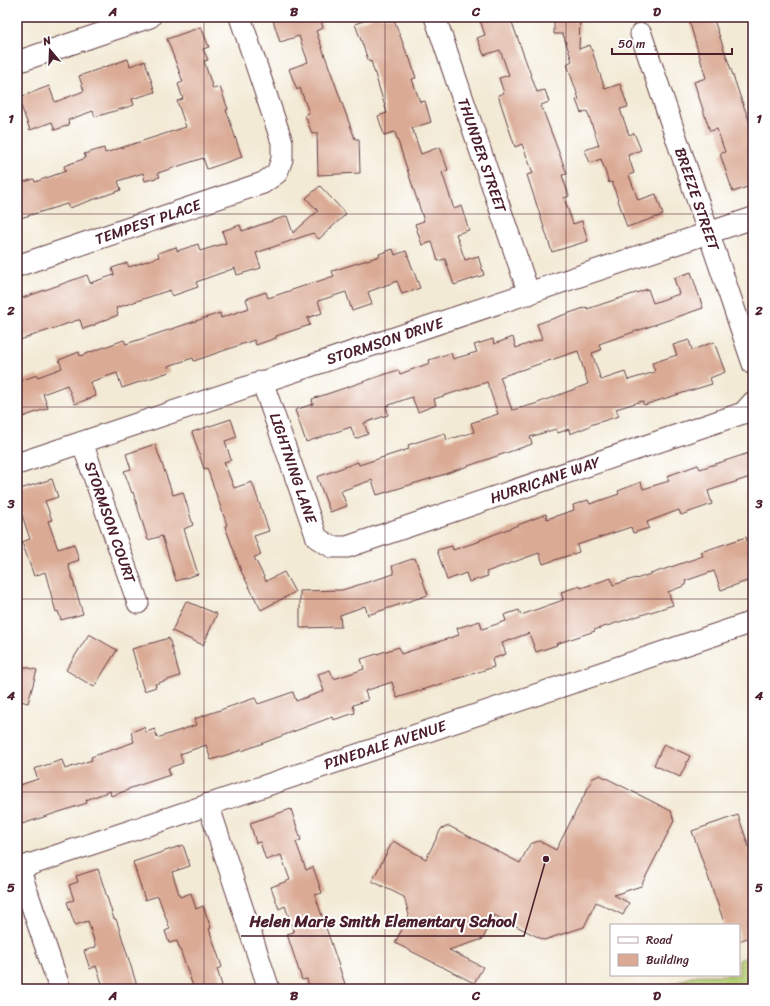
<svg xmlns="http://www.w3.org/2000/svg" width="770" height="1006" font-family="Sriracha,sans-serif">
<rect width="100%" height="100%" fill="#fff"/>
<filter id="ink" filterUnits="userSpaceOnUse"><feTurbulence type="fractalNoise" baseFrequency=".025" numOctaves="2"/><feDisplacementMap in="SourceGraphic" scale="8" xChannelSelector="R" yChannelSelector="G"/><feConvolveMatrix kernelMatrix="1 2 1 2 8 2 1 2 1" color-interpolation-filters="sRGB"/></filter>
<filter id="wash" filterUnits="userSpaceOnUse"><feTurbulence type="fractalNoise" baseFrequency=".012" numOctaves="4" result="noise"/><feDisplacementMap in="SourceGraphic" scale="16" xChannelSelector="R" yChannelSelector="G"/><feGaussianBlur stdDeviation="0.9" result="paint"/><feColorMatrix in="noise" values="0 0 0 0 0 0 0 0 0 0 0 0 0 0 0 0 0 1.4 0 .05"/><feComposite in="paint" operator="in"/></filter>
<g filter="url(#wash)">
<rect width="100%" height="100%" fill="#f3ead5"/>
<path fill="#b3ce74" stroke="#7e7650" d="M753,955v34h-96l40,-14h42v-15z"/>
<g id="blocks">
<path fill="#daaa94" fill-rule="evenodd" d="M281,17h39l3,11 -7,3 39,108h4l1,34 -42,2 -1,-43 -5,2 -7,-19 4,-2 -9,-25 -3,2 -8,-21 19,-7 -9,-26 -19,6 -7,-22z
M374,17h19l15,40 1,-1 7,22 -4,1 8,23 5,-1 6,21 -19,6 9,26 19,-7 8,23 -6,2 12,37 7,-3 8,24 -13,4 9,26 13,-4 6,19 -30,10 -9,-26 -7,2 -6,-19 -10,3 -7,-21 9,-3 -29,-89 -11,3 -6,-19 9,-3 -16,-52 -2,1 -14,-38z
M479,17h31l27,75 8,-2 4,12 -8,3 26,69 -5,1 7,21 -5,2 9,26 9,-3 6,20 -36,11 -25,-77 6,-2 -11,-29 -7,3 -17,-52 6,-2 -5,-15 10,-3 -9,-25 -16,5 -7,-17 8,-3z
M554,17h26l-1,32 11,-4 15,44 15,-5 8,23 -8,2 9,26 5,-2 7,17 -13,5 6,18 -5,2 9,25 18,-6 7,21 -36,12 -15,-45 -3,1 -8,-24 -11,4 -5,-13 14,-5 -12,-34 -6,2 -5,-13 3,-1 -12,-35 5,-3 -9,-27h-9z
M688,17h25l27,79 13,35v54l-20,7 -13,-38 5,-2 -8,-23 -7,2 -16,-49 12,-4z
M201,27l8,20 -6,2 5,11 -4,1 9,28 7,-2 8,22 -2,1 16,47 -35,12 -4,-11 -45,15 2,4 -15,4 -2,-8 -25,8 3,9 -52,18 -2,-4 -50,15v-35l17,-5 1,3 31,-11 -2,-5 22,-8 -2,-4 20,-6 1,5 81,-26 -9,-26 6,-2 -5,-15 5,-2 -16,-43z
M128,59l2,7 15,-5 10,31 -23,7 2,6 -39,12 -2,-6 -25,9 1,5 -14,5 -3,-8 -22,8 -12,-32 31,-12 6,16 29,-11 -5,-15z
M320,186l26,28 -27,25 -6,-6 -57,20 5,15 -24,7 -2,-7 -39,14 2,5 -26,9 -2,-6 -54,18 2,7 -23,9v1l-12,4 -3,-9h-2l-61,21v-41l70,-25 3,8 24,-8 -2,-7 15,-5 2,4 30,-10 -1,-4 18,-6 1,4 21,-7 2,7 26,-8 -4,-12 18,-6 2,6 45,-15 6,17 25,-22 -12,-13z
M393,249l2,6 11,-4 14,37 -18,6 -5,-13 -29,11 4,12 -20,7 -6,-19 -28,9 4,12 -15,5 3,7 -34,11v2l-20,7 -2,-5 -60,21 -1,-3 -25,8 1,6 -47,16 -5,-15 -27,9 6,14 -21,8 -8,-19 -24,9 5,14 -31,11v-37l20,-7 1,2 24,-9 -3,-8 20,-8 1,4 44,-16 2,4 94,-31 1,5 28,-10 -3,-9 20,-7 2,6 66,-22 -2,-5 48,-15 -1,-2z
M691,272l12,36 -104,36 2,6 -9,3 9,27 24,-8 3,8 27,-8 -3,-9 25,-8 -4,-10 16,-5 3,10 22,-8 11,30 -15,6 2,6 -68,21 -2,-4 -26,8 3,7 -29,9v1l-20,8 -1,-5 -11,4 -2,-4 -26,8 2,7 -90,31 -65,20 -5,-15 -31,11 6,15 -17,6 -13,-35 41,-15 1,3 50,-16 -1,-4 37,-12 2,7 27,-8 -3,-9 27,-9 -11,-32 -53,17 2,6 -18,7 -6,-15 -26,9 2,9 -24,8 4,11 -13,5 -4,-12 -45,15 -11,-32 18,-6 -1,-5 86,-29 2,4 30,-11 -1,-3 22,-7 2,6 24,-7 -3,-7 19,-6 1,5 19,-7 3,11 26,-9 -5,-15 50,-17v2l61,-20 5,14 26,-9 -5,-16zM578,351l10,33 -53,20 -23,6 -12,-33z
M231,419l6,18 -12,4 6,19 -7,2 10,26 18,-6 17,49 -15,5 7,19 -7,2 12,24 18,-9 11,20 -34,18 -20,-39 -16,-45 2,-1 -20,-57 -3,1 -12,-37z
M155,444l18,51 10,-3 10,33 -9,4 14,45 -22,7 -14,-45 -14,4 -15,-48 -1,1 -8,-22 7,-2 -5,-15z
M749,453l4,13v10l-45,15 4,13 -31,11 -2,-5 -32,12 2,6 -16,5 -2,-6 -54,18 2,7 -36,12 -4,-11 -53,19 2,4 -19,6 -3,-9 -19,7 -10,-30 15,-4 1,4 27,-9v-1l66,-26 1,5 27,-9 -1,-5 15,-5 2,4 29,-10 -1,-3 23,-9 2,7 26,-8 -2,-5 31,-11 2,4z
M52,479l6,18 -13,4 7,19 -4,1 10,28 16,-5 5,16 -11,4 15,50 -22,6 -3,-9 -2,1 -11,-40 -11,4 -12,-34 8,-3 -13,-39v-10z
M746,537l1,4 6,-3v41l-32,11 -7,-19 -29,10 1,4 -18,7 5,13 -79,25 1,1 -39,13 1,1 -21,7 -7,-19 -27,10 4,11 -14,5 2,8 -97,31 -5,-16 -27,9 3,9 -15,5 2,8 -22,7 -1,-3 -90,34v-1l-31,10 -5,-15 -26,9 3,9 -15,5 2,7 -42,14v1l-17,6 -1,-5 -24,9 1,3 -65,21 -5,-16v-22l21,-7 -4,-10 28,-9 3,9 27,-9 -1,-3 43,-15 -3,-10 13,-5 2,5 9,-3 2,9 39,-13 -2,-6 61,-21 3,6 35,-12 3,9 28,-10 -6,-17 12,-4 4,9 30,-10 -3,-10 38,-12 2,7 58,-19 -2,-7 23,-7 2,8 24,-8 -2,-6 15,-5 2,5 42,-15 -2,-8 19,-6 1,2 30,-10 2,7 23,-7v1l67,-23 -2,-4z
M415,558l13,37 -60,20 -3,-9 -25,9 1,12 -41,1v-37l42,-1 52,-16 -2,-8z
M186,601l31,13 -14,31 -31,-14z
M89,634l28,16 -23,37 -28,-17z
M169,638l11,38 -25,8 1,3 -12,4 -12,-42z
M17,665l20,5 -9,33 -11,-3z
M664,744l26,12 -10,21 -26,-12z
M600,775l71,36 3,10 -33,65 -27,9 15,8 -6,12 -27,-13 -12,25 -40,13 -50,-25 -11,24 -34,11 34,17 -9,16 -79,-40 14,-28 -5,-18 -32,-16 21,-40 33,18 15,-30 8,-3 71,37 10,-19 9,-3 17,9 37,-72z
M291,809l10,31 -5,2 10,28 7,-3 9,26 -7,2 30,89 -15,5h-20l-3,-10 -5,1 -15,-46 7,-2 -9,-26 -6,3 -8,-22 19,-7 -9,-25 -15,5 -6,-18 -4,1 -6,-20z
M738,815l15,44v77l-14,5v-16h-14l-33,-94z
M183,845l7,21 -18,6 8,25 11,-4 5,16 7,-3 8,22 -2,1 13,38 -5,2 6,20h-29l-17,-48 -8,2 -4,-12 5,-2 -12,-33 -13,4 -12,-38z
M98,869l16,50h2l3,9 19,61h-34l-8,-23 -6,3 -6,-18 12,-4 -8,-26 -13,4 -8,-23 7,-2 -5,-15 9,-3 -2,-6z"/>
</g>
</g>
<g filter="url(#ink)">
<use href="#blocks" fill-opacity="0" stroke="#633d44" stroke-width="1"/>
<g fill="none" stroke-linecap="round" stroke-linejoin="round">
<defs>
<path id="minor" d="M435,17l94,277
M641,34l112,330
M17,62l133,-45
M17,266l246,-83 14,-10 5,-14v-17l-42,-125
M262,381l55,157 15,9h15l396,-134 10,-11
M82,442l56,161
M17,464l736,-246
M208,804l61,185
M19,868l41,121
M17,869l736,-247"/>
</defs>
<use href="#minor" stroke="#633d44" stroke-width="23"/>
<use href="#minor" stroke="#fff" stroke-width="21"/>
</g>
</g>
<path fill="none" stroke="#4a1f2b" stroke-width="1" stroke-opacity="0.55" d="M204,17v972M385,17v972M566,17v972M17,214h736M17,407h736M17,599h736M17,792h736"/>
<g text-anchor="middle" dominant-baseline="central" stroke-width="4" stroke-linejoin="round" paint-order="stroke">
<g font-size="15" fill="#4a1f2b" stroke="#fff">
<text transform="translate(482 155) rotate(71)">THUNDER STREET</text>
<text transform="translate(697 199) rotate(71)">BREEZE STREET</text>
<text transform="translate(148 222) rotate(-19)">TEMPEST PLACE</text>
<text transform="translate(385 341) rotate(-18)">STORMSON DRIVE</text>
<text transform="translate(293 468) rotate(71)">LIGHTNING LANE</text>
<text transform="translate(545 480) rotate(-19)">HURRICANE WAY</text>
<text transform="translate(110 522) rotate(71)">STORMSON COURT</text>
<text transform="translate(385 745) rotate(-18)">PINEDALE AVENUE</text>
</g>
</g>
<path fill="none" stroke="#4a1f2b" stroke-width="1.5" d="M546 859L524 936H241"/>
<circle fill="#4a1f2b" stroke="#fff" stroke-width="1.5" cx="546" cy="859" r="4"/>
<g font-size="16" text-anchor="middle" font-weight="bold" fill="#4a1f2b" stroke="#fff" stroke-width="4" stroke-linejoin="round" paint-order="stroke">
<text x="383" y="927">Helen Marie Smith Elementary School</text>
</g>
<rect width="770" height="1006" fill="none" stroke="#fff" stroke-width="44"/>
<rect x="610" y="924" width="130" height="52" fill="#ffffff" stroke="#b7a5aa"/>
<rect x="618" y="937" width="20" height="6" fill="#ffffff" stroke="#b7a5aa"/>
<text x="646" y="944" font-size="12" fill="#4a1f2b">Road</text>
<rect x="618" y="954" width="20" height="12" fill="#daaa94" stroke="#b7a5aa"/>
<text x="646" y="964" font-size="12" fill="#4a1f2b">Building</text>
<g transform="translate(50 50) rotate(341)" stroke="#ffffff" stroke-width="3" paint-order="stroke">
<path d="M0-3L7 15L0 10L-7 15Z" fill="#4a1f2b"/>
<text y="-6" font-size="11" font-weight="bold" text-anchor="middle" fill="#4a1f2b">N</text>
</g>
<path d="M612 48v6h120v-6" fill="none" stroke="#4a1f2b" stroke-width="2"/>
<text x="618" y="48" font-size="12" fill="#4a1f2b" stroke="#ffffff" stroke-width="3" paint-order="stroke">50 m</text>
<rect x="22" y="22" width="726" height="962" fill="none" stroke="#4a1f2b" stroke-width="1.5"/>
<g font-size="13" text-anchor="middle" font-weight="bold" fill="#4a1f2b">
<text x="113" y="16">A</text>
<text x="294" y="16">B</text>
<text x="476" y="16">C</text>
<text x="657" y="16">D</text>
<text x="11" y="123">1</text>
<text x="759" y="123">1</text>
<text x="11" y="315">2</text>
<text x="759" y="315">2</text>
<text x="11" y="508">3</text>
<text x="759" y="508">3</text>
<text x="11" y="700">4</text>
<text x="759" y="700">4</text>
<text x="11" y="892">5</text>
<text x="759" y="892">5</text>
<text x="113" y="1000">A</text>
<text x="294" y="1000">B</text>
<text x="476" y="1000">C</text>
<text x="657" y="1000">D</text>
</g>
</svg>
